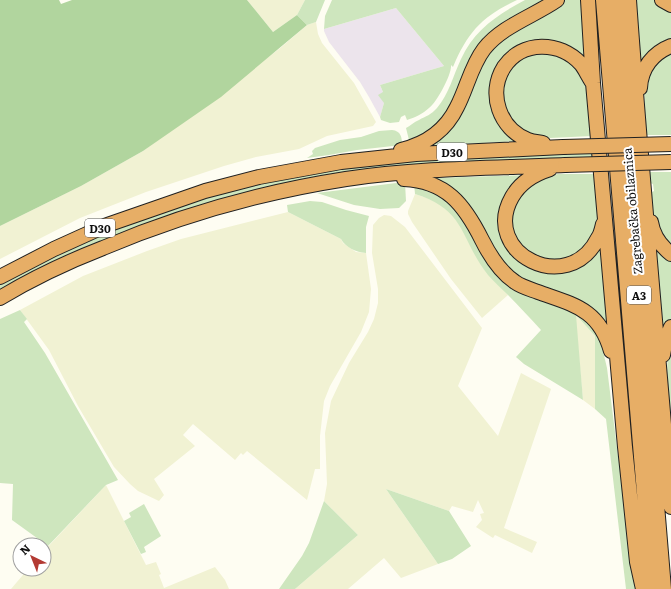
<svg xmlns="http://www.w3.org/2000/svg" width="671" height="589" font-family="Literata,serif">
<rect width="100%" height="100%" fill="#fefdf2"/>
<path fill="#ece4ec" d="M396,8l48,58 -64,19 3,7 1,11 -4,14 -11,-20 -9,-15 -31,-40 -5,-11v-2z"/>
<path fill="#f1f2d3" d="M247,0h58l-8,15 -24,17z
M316,22l2,12 4,9 32,40 22,39 -3,4 -46,10 -28,13 -43,8 -32,9 -78,26 -66,26 -80,41v-33l81,-40 62,-35 136,-102 28,-24z
M415,194l12,4 11,5 14,11 8,11 24,44 24,26 -26,23 -31,-39 -39,-57 -4,-8v-3z
M288,212l53,27 2,4 13,9 10,1 5,36 -2,23 -8,20 -31,54 -6,15 -4,35v33h-5l-8,31 -60,-49 -4,4 -2,-2 -6,7 -42,-36 -10,11 12,11 -41,33 10,16 -5,6 -21,-10 -8,-7 -16,-17 -36,-61 -29,-56 -29,-40 63,-34 64,-25 34,-12z
M384,215l7,1 14,11 77,101 -24,58 40,50 23,-63 30,16 -47,139 33,14 -5,11 -37,-18 -2,3 -17,-11 6,-7 -2,-6 4,-1 -6,-13 -5,12 -21,-6 -3,5 -63,-22 52,75 -37,14 -17,-20 -36,31h-53l63,-54 -34,-34 3,-17 -2,-51 6,-32 18,-38 19,-31 6,-13 4,-16v-14l-6,-36 1,-28 6,-7z
M575,314l20,22v73l-12,-9z
M106,485l40,80 10,-3 5,12 -2,1 5,13 51,-21 10,13 4,9h-218l17,-20h16v-18z"/>
<path fill="#cee6be" d="M305,0h20l-9,22 -9,3 -10,-10z
M332,0h185c-34,16 -49,31 -64,67l-2,-2c1,9 -14,37 -22,43 -5,5 -15,10 -22,12l-2,-5 -4,2 -2,5 -9,1 -9,-3 -1,-3 4,-14 -6,-8 5,-3 -3,-7 64,-19 -48,-58 -72,21 1,-13z
M525,0h27l-55,34 -50,85 -37,25 -4,-16c4,-2 8,-6 13,-8 7,-4 12,-5 18,-12 12,-14 16,-32 24,-49 13,-29 36,-44 64,-59z
M564,0h20l5,68 -49,-25 -46,39 25,59 -92,5 50,-73 12,-21 14,-13 51,-30z
M635,0h21l15,9v33l-30,26z
M671,50v85h-25l-2,-46 6,-22z
M547,51l21,8 15,18 5,14 4,45 -42,2 -13,-1 -10,-3 -20,-18 -5,-29 9,-20 10,-9 13,-6z
M392,130c9,1 10,7 10,15l-45,5 -28,5 -22,3 6,-4 -1,-3 3,-3 25,-8 21,-3 18,-6z
M594,152v7l-315,27 -279,108v-9l54,-29 34,-16 41,-17 90,-30 97,-22 86,-11z
M649,172h22v78l-18,-33 -3,-24 4,-2 -1,-7 -3,-1z
M558,174h38l2,45 -2,11 -11,20 -25,12 -33,-9 -14,-21 -2,-13 1,-12 13,-20 20,-11z
M529,175l-6,3 -19,56 41,36 57,-32 9,95 -95,-56 -82,-99z
M396,183h9l1,18 -7,7 -19,1 -26,-4 -37,-12z
M414,183l39,18 32,54 82,52 31,23 9,38 11,88 1,1 10,86 6,46h-9l-20,-170 -11,-10v-73l-19,-21 7,85 -59,-36 -8,-7 25,-27c-11,-12 -22,-24 -33,-35 -7,-7 -14,-13 -20,-20 -28,-35 -21,-65 -73,-81z
M310,201l12,1 24,8 23,6 -3,11v26c-10,-1 -20,-5 -25,-14l-53,-27 -1,-7z
M654,248h4l13,12v60l-8,15z
M20,310l7,9 -3,3 21,31 73,127 -12,5 -58,61 -36,-26 1,-36 -13,-1v-164z
M671,338v86c-3,-29 -7,-57 0,-86z
M386,489l63,22 22,35 -19,13 -14,5z
M324,501l34,34 -63,54h-16l23,-33 7,-13z
M144,504l17,32 -17,11 2,5 -5,2 -17,-33 7,-4 -2,-4z"/>
<path fill="#b1d59e" d="M0,0h59l2,4 11,-4h175l26,32 24,-17 10,10 -86,72 -78,54 -62,35 -81,40z"/>
<g fill="none" stroke-linecap="round" stroke-linejoin="round">
<defs>
<path id="highway" d="M588,0l5,83 32,364 12,115 6,27
M603,0l49,589
M615,0l49,589
M629,0c12,169 28,338 42,507
M662,0l9,5
M640,88c1,-20 13,-35 31,-42
M543,143c-5,-1 -10,-1 -15,-3 -28,-11 -41,-46 -24,-73 18,-27 56,-26 77,-3 4,5 7,12 11,18
M401,150c25,-6 45,-20 56,-43 10,-19 14,-41 27,-58 18,-23 50,-33 73,-49
M550,169c-16,5 -30,14 -38,28 -32,56 56,101 86,41 3,-4 4,-10 5,-14
M404,179c42,2 60,25 78,61 8,16 18,32 33,42 7,5 15,7 23,10 36,13 61,17 73,59
M651,222c2,13 10,24 20,32
M0,277l54,-28 53,-24 98,-34 54,-14 82,-15 75,-8 147,-7
M0,298c33,-20 67,-36 103,-50 78,-33 159,-56 243,-69 72,-11 146,-11 219,-14
M663,355l3,-16 5,-12"/>
</defs>
<use href="#highway" stroke="#202020" stroke-width="16"/>
<use href="#highway" stroke="#e7ae66" stroke-width="14"/>
<defs>
<path id="highway-bridge" d="M563,147l108,-3
M565,165l106,-3"/>
</defs>
<use href="#highway-bridge" stroke="#202020" stroke-width="16" stroke-linecap="butt"/>
<use href="#highway-bridge" stroke="#e7ae66" stroke-width="14"/>
</g>
<g text-anchor="middle" dominant-baseline="central" stroke-width="4" stroke-linejoin="round" paint-order="stroke">
<g fill="#fff" stroke="#575757" stroke-width="1">
<rect x="437" y="143" width="30" height="18" rx="3"/>
<rect x="85" y="219" width="30" height="18" rx="3"/>
<rect x="627" y="286" width="24" height="18" rx="3"/>
</g>
<g font-size="11" font-weight="bold" fill="#0f0f0f">
<text x="452" y="152">D30</text>
<text x="100" y="228">D30</text>
<text x="639" y="295">A3</text>
</g>
<g font-size="12" fill="#0f0f0f" stroke="#fff">
<text transform="translate(632 211) rotate(-95)">Zagrebačka obilaznica</text>
</g>
</g>
<g transform="translate(32 557) rotate(317)"><circle r="19" fill="#ffffff" stroke="#9f9f9f"/>
<path d="M0-3L7 15L0 10L-7 15Z" fill="#b33a33"/>
<text y="-6" font-size="11" font-weight="bold" text-anchor="middle" fill="#0f0f0f">N</text>
</g>
</svg>
